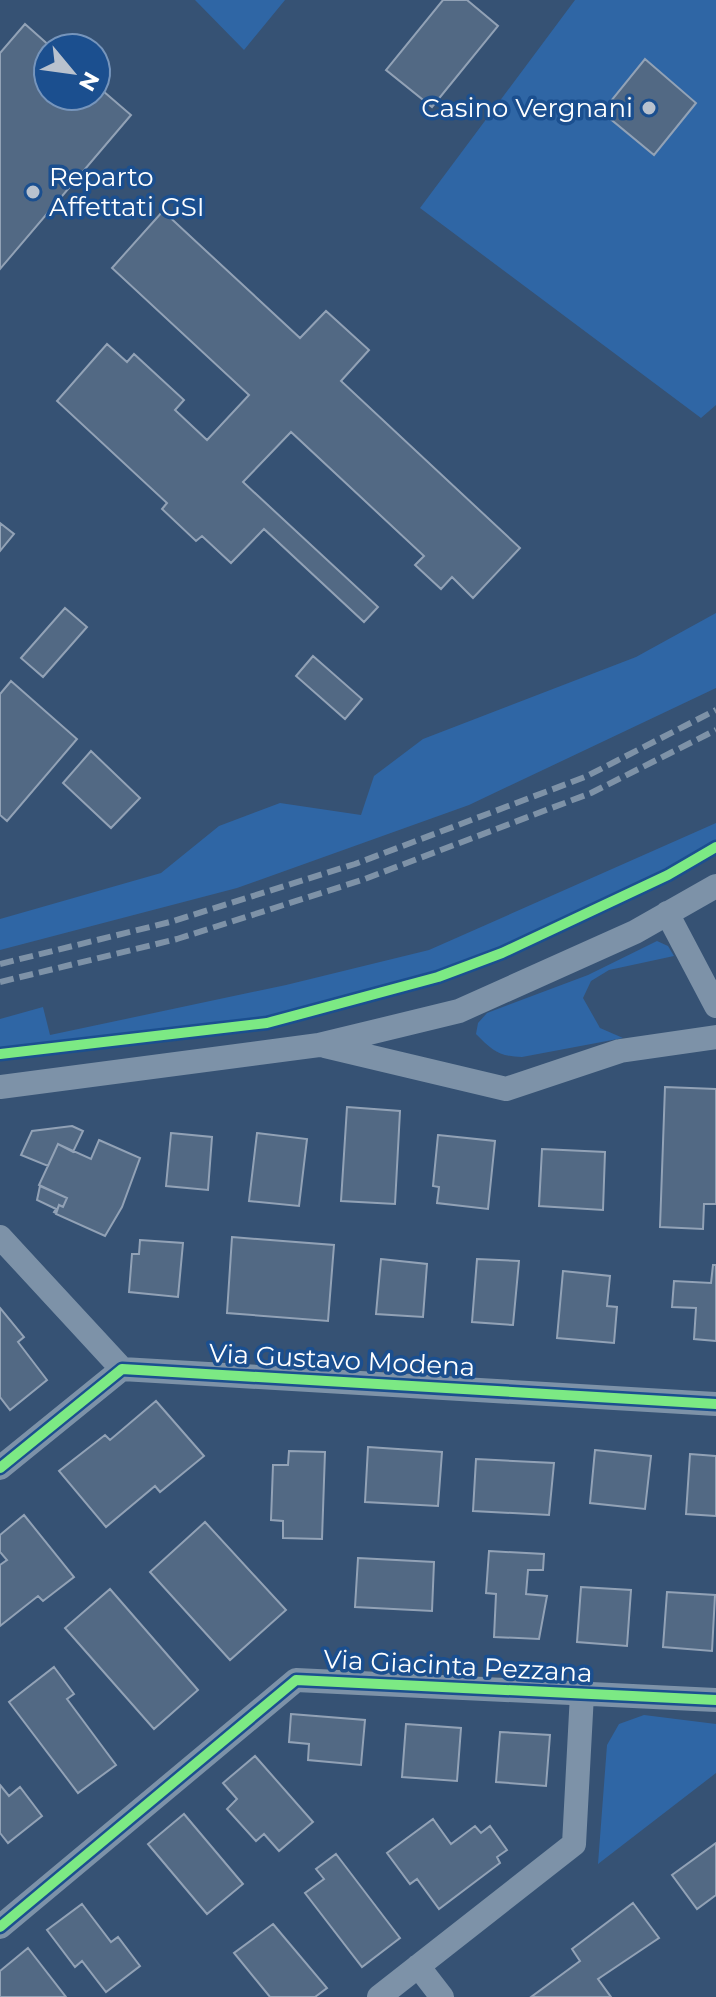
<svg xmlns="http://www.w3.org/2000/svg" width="716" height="1997" font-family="Montserrat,sans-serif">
<rect width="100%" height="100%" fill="#365274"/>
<path fill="#2f66a5" d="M195,0h90l-41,50z
M575,0h141v405l-15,13 -281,-210z
M716,613v75l-247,117 -232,83 -237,62v-31l161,-46 58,-47 61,-23 81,12 13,-39 49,-37 213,-82z
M716,823v24l-17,11 -197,95 -64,24 -171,46 -267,31v-35l43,-12 7,28 236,-50 143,-35z
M657,941l11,5 6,10 -65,14 -18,11 -8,17 17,30 23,10 -101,19c-24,-1 -29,-6 -46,-23l2,-11 9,-10 101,-38z
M644,1715l72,9v49l-118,91 9,-119 12,-21z"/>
<path fill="#526984" stroke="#92a2b6" stroke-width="2" d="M443,0h24l31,26 -66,81 -46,-37z
M25,24l27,24h-4v48h48v-11l35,30 -131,154v-216z
M645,59l51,44 -42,52 -52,-43z
M163,211l137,127 26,-27 43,39 -28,31 179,167 -47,50 -21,-21 -11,12 -26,-24 9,-9 -133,-124 -48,50 135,125 -14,15 -100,-93 -33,34 -29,-27 -6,5 -34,-32 5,-6 -110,-102 50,-57 20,18 7,-8 50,46 -9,10 32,30 42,-45 -137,-127z
M0,523l14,11 -14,17z
M65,608l22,19 -44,50 -22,-19z
M313,656l49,43 -17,20 -49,-43z
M11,681l66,58 -70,82 -7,-6v-121z
M91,751l49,47 -29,30 -48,-45z
M665,1087l51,2v115h-12l-1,25 -43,-2z
M347,1107l53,4 -5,93 -54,-3z
M72,1126l11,5 -10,21 -15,-8 -10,22 -27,-11 11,-24z
M171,1133l41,4 -4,53 -42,-4z
M257,1133l50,6 -8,67 -50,-5z
M438,1135l57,6 -7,68 -51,-6 2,-16 -6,-1z
M99,1140l41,18 -18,49 -17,29 -49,-22 3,-9 4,2 4,-9 -28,-13 19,-41 33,15z
M542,1149l63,3 -2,58 -64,-4z
M40,1186l27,12 -4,9 -4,-2 -3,8 -2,-1 2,-3 -19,-9z
M232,1237l102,8 -6,76 -101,-8z
M140,1240l43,3 -5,54 -49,-5 3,-38h7z
M381,1259l46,5 -4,53 -47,-3z
M477,1259l42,2 -6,64 -41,-3z
M713,1265h3v76l-22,-2 2,-31 -24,-1 2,-26 37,2z
M563,1271l47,5 -3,30 10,1 -3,36 -57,-5z
M0,1308l24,29 -6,5 29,38 -37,30 -10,-13z
M156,1401l48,55 -44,36 -5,-6 -49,41 -47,-56 46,-36 5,5z
M368,1447l74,5 -4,54 -73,-4z
M595,1450l56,6 -6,53 -55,-6z
M289,1451l36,1 -3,87 -39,-1v-17l-12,-1 2,-55h15z
M690,1454l26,2v60l-30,-2z
M476,1459l78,4 -5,52 -76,-4z
M24,1515l50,62 -31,24 -5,-5 -38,30v-61l7,-5 -7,-8v-17z
M205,1522l81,88 -56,50 -80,-88z
M489,1551l55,3 -1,16h-15l-2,24 21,2 -8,43 -45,-2 2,-43 -10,-1z
M358,1558l76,4 -2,49 -77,-4z
M581,1587l50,3 -4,56 -50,-4z
M110,1589l88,101 -44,39 -89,-101z
M667,1592l48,3 -3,56 -49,-4z
M54,1667l20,27 -7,5 49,66 -38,28 -69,-91z
M291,1714l74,6 -4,45 -53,-5 1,-16 -20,-2z
M406,1724l55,4 -4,53 -55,-4z
M500,1732l50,3 -4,51 -50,-4z
M255,1756l58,66 -34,29 -15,-17 -8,7 -29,-32 10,-10 -14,-16z
M0,1785l9,11 11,-9 22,29 -34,27 -8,-10z
M184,1814l59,70 -36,30 -59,-70z
M433,1819l18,25 24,-18 6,7 9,-7 17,24 -10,7 3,6 -61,46 -22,-30 -7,5 -23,-31z
M716,1843v52l-19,14 -25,-34z
M336,1854l64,84 -38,29 -57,-74 19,-14 -8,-10z
M633,1903l26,35 -61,41 13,18h-80l49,-36 -8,-12z
M82,1904l29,38 7,-5 22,29 -34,26 -24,-31 -7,6 -28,-37z
M273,1924l54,64 -12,9h-45l-36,-44z
M28,1948l38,49h-66v-26z"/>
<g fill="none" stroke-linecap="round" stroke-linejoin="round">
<path stroke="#7d92a8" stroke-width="24" d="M667,913l49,93
M325,1046l181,43 114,-38 96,-14
M0,1087l319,-42 140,-34 176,-79 81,-46
M0,1237l122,132
M0,1468l122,-99 594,35
M0,1927l296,-247 420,20
M418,1966l24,31
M379,1997l195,-153 8,-150"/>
<path stroke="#7e92a7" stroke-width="6" stroke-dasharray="14 6" stroke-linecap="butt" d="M0,964l170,-42 185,-58 230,-87 131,-67
M0,982l177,-43 185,-59 229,-87 125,-63"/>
<defs>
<path id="cycleway" d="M0,1054l267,-31 171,-46 64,-24 166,-78 48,-28
M0,1468l122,-99 594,35
M0,1927l296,-247 420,20"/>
</defs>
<use href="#cycleway" stroke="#1b4f8f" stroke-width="15"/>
<use href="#cycleway" stroke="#7ce984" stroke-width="10"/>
</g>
<g fill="#b9c2ce" stroke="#1b4f8f" stroke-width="3">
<circle cx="649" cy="108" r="8"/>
<circle cx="33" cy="192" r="8"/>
</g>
<g text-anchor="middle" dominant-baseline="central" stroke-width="7" stroke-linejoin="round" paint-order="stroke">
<g font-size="26" fill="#fff" stroke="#1b4f8f" text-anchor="end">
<text x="633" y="108">Casino Vergnani</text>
<text x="49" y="177" text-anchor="start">Reparto<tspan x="49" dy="30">Affettati GSI</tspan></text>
</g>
<g font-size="26" fill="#fff" stroke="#1b4f8f">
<text transform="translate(342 1360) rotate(3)">Via Gustavo Modena</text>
<text transform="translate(458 1666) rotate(3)">Via Giacinta Pezzana</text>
</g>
</g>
<g transform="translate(72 72) rotate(119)"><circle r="38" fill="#1b4f8f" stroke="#7695bc" stroke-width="2"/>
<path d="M0-6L14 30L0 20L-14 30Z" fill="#b9c2ce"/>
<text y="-12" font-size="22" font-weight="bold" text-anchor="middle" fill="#ffffff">N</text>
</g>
</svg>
